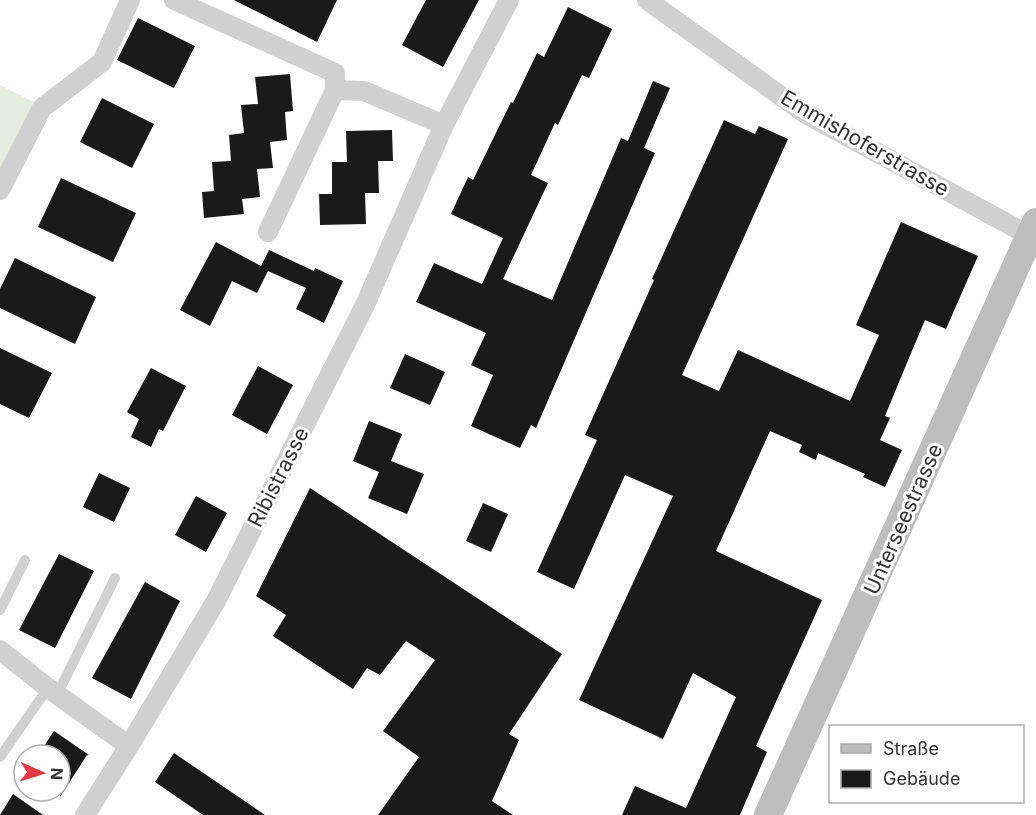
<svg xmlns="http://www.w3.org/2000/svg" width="1036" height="815" font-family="Inter,sans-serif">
<rect width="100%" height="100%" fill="#fff"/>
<path fill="#e6ecdf" d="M0,85l36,18 -36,69z"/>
<path fill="#1a1a1a" d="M234,0h103l-20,42z
M426,0h53l-36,67 -41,-22z
M568,7l44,22 -23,49 -7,-3 -24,50 -3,-2 -24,52 17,8 -45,96 49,21 69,-162 7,3 25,-60 17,7 -26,60 11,5 -119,275 -5,-3 -11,23 -49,-22 22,-51 -22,-10 15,-32 -70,-31 18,-39 48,21 21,-46 -52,-24 17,-37 5,3 38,-78 2,1 24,-50 7,4z
M138,18l57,28 -21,42 -57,-28z
M290,74l3,37 -8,1 2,28 -17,2 3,26 -16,1 3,28 -18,2 2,15 -40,4 -2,-26 12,-1 -2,-29 19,-1 -2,-26 15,-2 -3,-28 17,-1 -3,-27z
M102,98l52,26 -22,44 -52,-26z
M724,120l31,14 4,-8 29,13 -106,236 37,16 19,-41 112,51 29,-66 -23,-10 45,-103 77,34 -32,73 -21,-9 -16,38 -24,58 5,2 -10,22 22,10 -17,37 -22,-10 2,-3 -47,-21 -2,7 -17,-8 3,-7 -32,-14 -54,120 106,49 -66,146 11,6 -27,63h-118l13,-29 51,22 50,-111 -43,-24 -30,66 -84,-39 94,-204 -48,-21 -51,114 -37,-17 60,-132 -12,-5 69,-155 -2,-1z
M392,130l1,31h-15l1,32h-14l1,31 -46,1 -1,-31h13v-32h15l-1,-31z
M61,178l75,35 -23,49 -75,-35z
M216,242l45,24 8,-16 45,21 1,-3 28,13 -19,42 -28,-14 10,-21 -38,-17 -11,22 -25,-12 -22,45 -30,-16z
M15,258l81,39 -21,47 -75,-36v-19z
M0,348l52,25 -23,45 -29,-14z
M405,354l40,18 -15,33 -40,-17z
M258,366l35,19 -26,49 -35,-19z
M151,368l35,18 -23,45 -4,-2 -8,18 -20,-10 8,-18 -12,-7z
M369,421l33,13 -11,27 33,13 -17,40 -39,-16 11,-26 -26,-11z
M99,473l31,15 -16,34 -31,-15z
M310,488l252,166 -53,80 10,6 -27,61 21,14h-135l41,-58 -36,-26 52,-71 -29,-19 -26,34 -13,-7 -14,21 -80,-53 13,-21 -30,-19z
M196,496l31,17 -21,39 -31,-17z
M483,503l25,11 -17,38 -25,-11z
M59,554l35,17 -39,77 -36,-18z
M145,582l35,19 -49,98 -39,-21z
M54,731l35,24h-2l-27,42v-42h-22z
M174,753l91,62h-62l-48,-33z
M13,794l30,21h-43z"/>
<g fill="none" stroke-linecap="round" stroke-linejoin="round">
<path stroke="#d0d0d0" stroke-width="10" d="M0,610l25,-50
M57,695l58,-117
M0,757l48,-69"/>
<path stroke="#d0d0d0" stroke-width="20" d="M174,0l161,73v17
M647,0l159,114 224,122
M0,190l42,-82 60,-46 28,-62
M268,232l67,-142 29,1 80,34
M0,650l48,38 81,58
M85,815l44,-69 87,-145 149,-296 79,-180 65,-125"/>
<path stroke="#bdbdbd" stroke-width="28" d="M768,815l268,-593"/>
</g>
<g text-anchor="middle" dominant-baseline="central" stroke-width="6" stroke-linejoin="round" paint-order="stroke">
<g font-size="21" fill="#333" stroke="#fff">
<text transform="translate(865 143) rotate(30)">Emmishoferstrasse</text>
<text transform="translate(278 477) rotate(-63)">Ribistrasse</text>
<text transform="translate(903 519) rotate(-66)">Unterseestrasse</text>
</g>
</g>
<rect x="829" y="725" width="195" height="78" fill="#ffffff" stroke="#adadad" stroke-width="1.5"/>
<rect x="841" y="744" width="30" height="9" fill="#bdbdbd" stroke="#adadad" stroke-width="1.5"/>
<text x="883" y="755" font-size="18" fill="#333333">Straße</text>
<rect x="841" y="770" width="30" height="18" fill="#1a1a1a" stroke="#adadad" stroke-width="1.5"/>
<text x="883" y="785" font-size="18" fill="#333333">Gebäude</text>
<g transform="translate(42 773) rotate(93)"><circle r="28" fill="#ffffff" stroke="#adadad" stroke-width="1.5"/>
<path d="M0-4.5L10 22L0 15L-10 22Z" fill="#e63946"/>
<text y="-9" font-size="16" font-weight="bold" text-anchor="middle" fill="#333333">N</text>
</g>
</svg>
